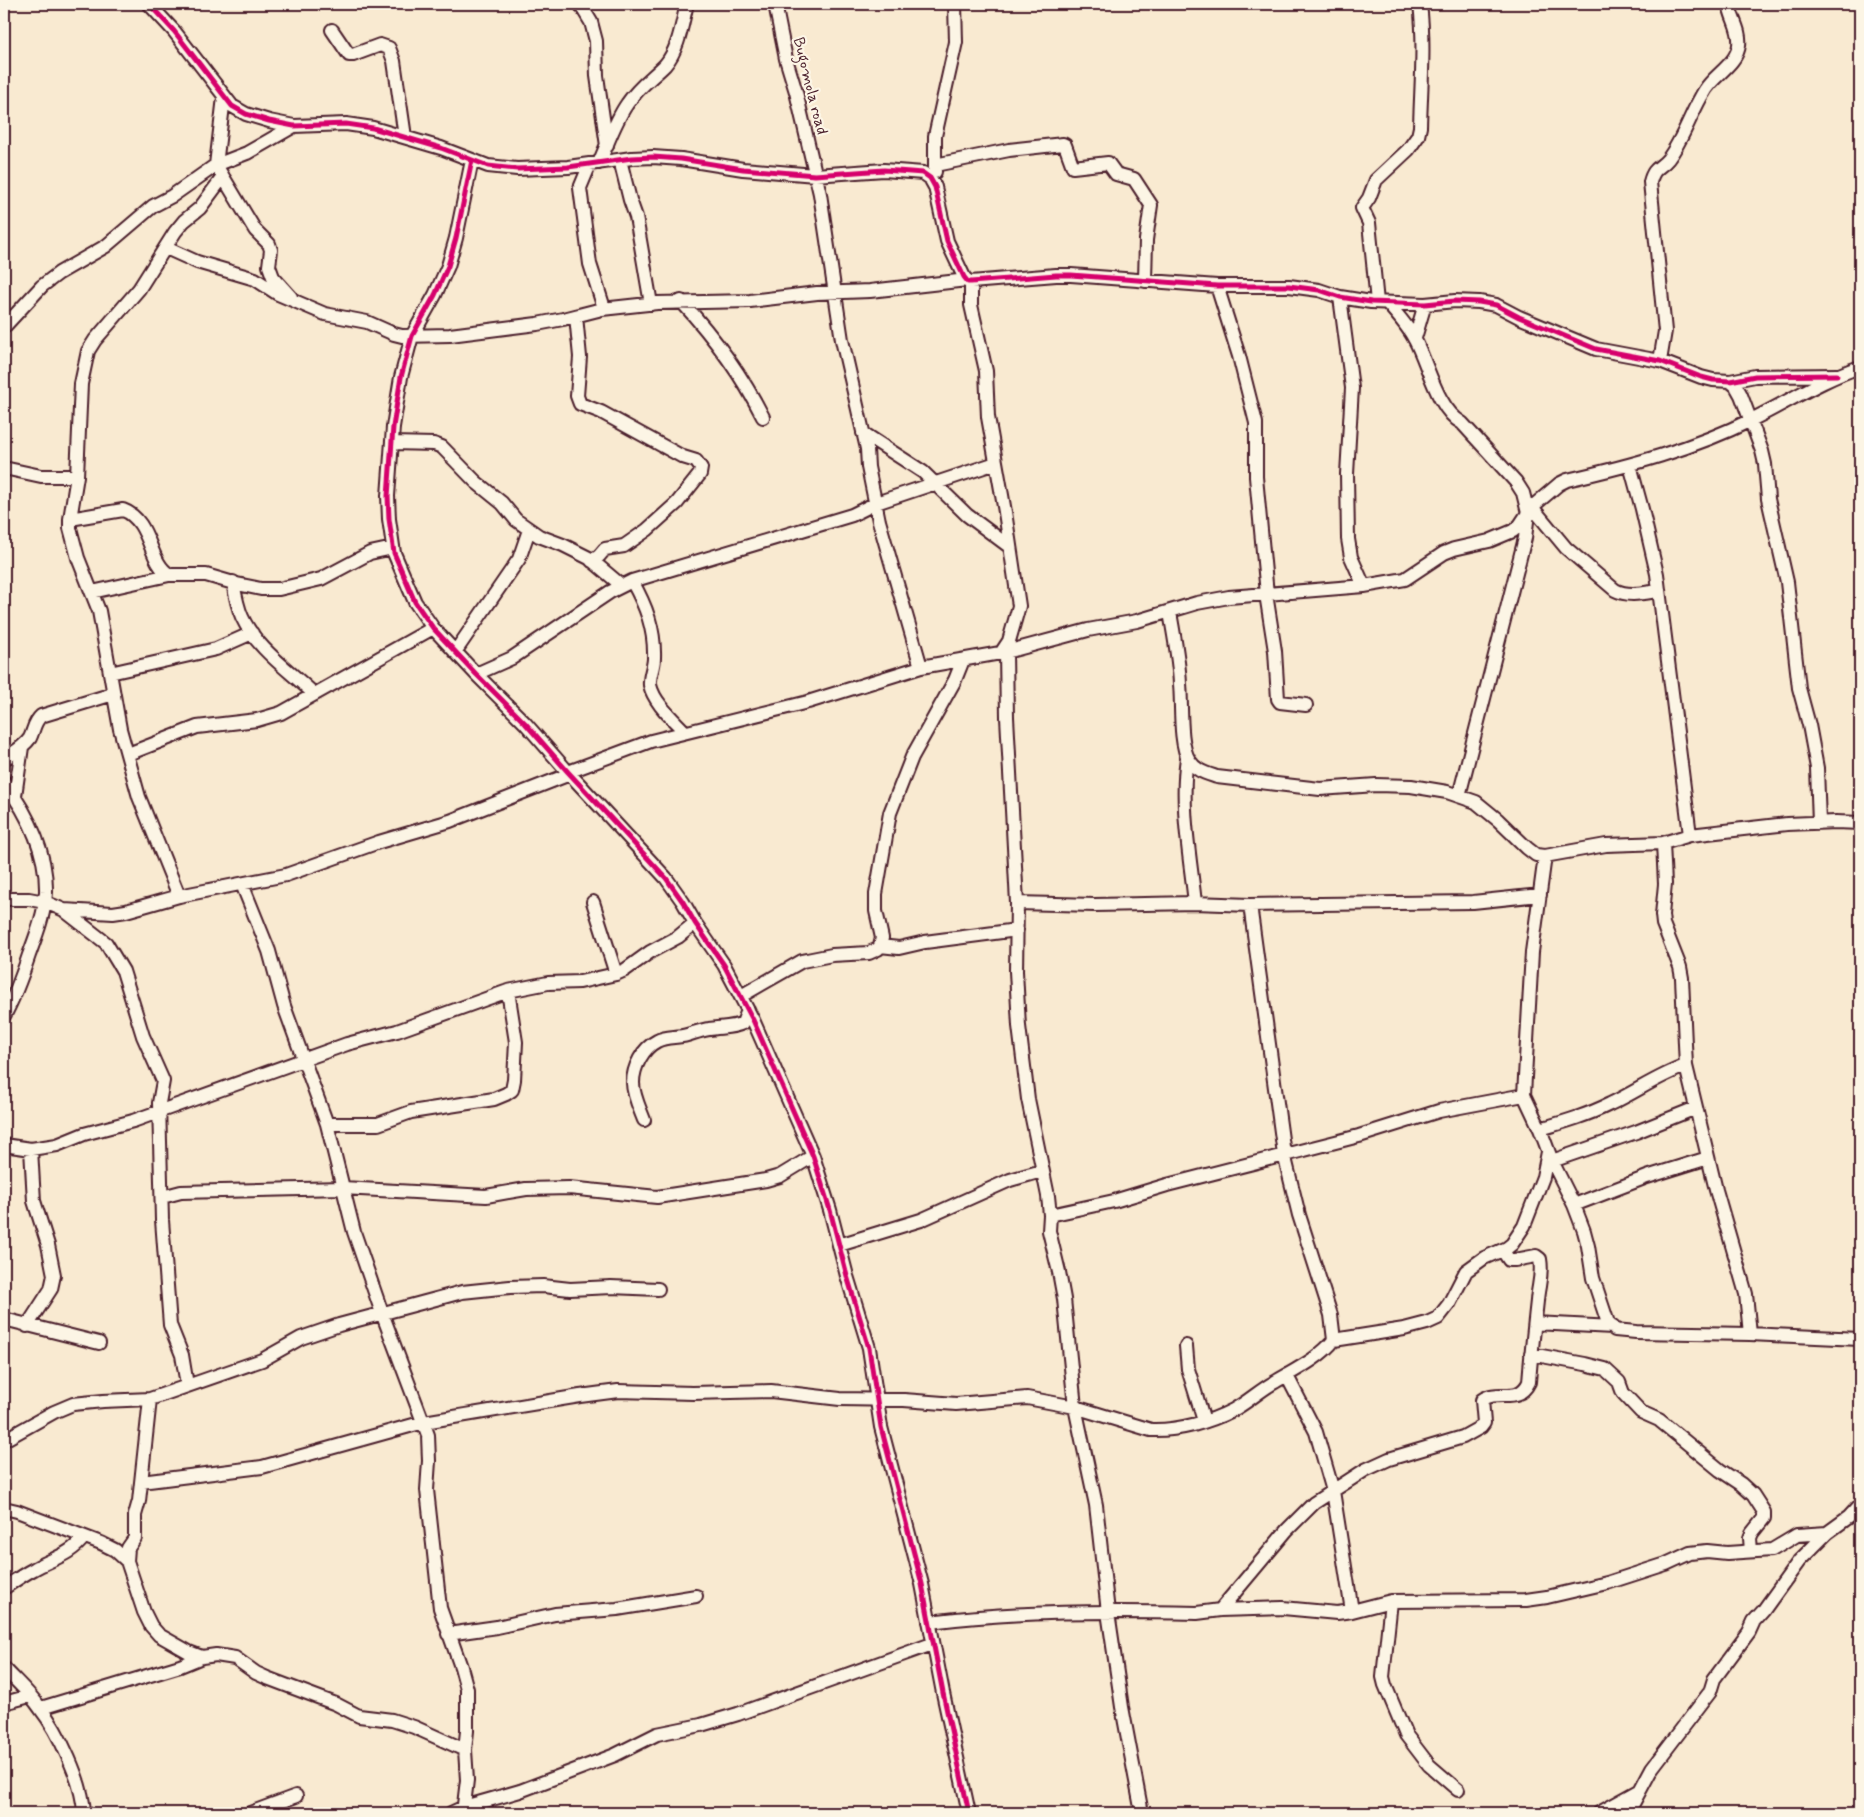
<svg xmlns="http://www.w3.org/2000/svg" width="1864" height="1817" font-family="Mynerve,sans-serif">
<rect width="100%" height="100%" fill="#f9ead1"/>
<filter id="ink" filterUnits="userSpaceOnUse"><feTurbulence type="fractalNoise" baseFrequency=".02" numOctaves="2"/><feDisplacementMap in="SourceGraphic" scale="10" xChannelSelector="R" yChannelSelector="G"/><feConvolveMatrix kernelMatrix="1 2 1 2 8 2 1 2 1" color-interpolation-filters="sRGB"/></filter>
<g filter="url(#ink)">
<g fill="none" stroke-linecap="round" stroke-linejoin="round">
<defs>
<path id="minor" d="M149,4l25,27 58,75 14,8 23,7 25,5 52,-2 27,4 68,20 47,18 29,3 51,-2 64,-9 21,-1 28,2 62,10 72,6 69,-5 39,3 7,5 5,9 12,54 17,36 4,5h3l85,-7h15l146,11h72l30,4 21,7 31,5 54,2 30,-3 24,1 17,3 23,12 77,32 64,12 41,16 12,3 17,1 25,-5 82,-1
M580,4l11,18 5,19 1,35 10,70
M775,4l11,55 10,33 24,102 22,146 25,109 1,18 11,54 42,146
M332,30l17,25h4l27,-10 9,3 5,13 11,76
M224,97l-8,68 39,65 14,14 2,6 -2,16 4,11 18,20
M472,160l-16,78 -8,28 -13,29 -23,41 -11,41 -8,50 -5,69 1,23 5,34 21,49 18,26 43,46 49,49 43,49 98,106 17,24 12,21 29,42 29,55 60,136 17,54 17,66 22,72 12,79 41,157 21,109 26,120
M620,160l10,40 6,17 15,87
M599,163c9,-20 16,-42 28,-59 12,-18 24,-25 38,-39 14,-16 17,-42 22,-61
M590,164l-10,24 10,76 14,44
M935,165l74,-15 54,-6 2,1 8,22 35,-4 8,11 18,5 17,26 -5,35 -1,41
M935,172v-36l21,-94 -1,-38
M166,248l31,14 58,17 23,15 47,20 42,8 27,12 8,2 48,-1 87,-11 26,-5 39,-10 55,-6 93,-2 67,-8 53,-2 97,-11
M971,282v23l15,66 2,46 17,95 14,94 -10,35 -8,12
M1217,286l22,70 17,67v54l11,117
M1340,297l12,91 -5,86 1,65 3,18 13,29
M681,301c33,36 60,72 82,116
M1377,302l-8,-79 -7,-15 7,-10 7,-18 32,-30 10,-14 2,-9c1,-42 5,-82 0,-123
M1387,303c10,11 21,23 28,37 13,24 22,69 47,83l54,59 7,11 5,20 -3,25 -66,258
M576,316l4,41 -3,39 3,8 21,8 82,45 13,4 5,7 -1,6 -23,29 -30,27 -23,16 -19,3 -6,7 -7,5
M4,327l38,-41 17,-13 47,-27 47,-40 19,-10 44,-31 31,-12 47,-27
M1415,338l10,-34
M1660,361l5,-30 -15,-149c4,-16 10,-13 18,-23 16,-21 23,-47 37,-69 9,-15 32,-26 34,-45 2,-15 -8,-27 -10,-41
M1730,381l6,5 5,9 21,56 3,13 3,35 19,83 12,106 10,37 8,43 2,55
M863,433l60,39 44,43 43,32
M392,443l42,1 8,3 34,35 26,21 14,17 23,16 24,9 26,13 32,27
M1630,465l12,44 15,65 33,261
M4,468l37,8h36
M1532,507l34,41 49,42c13,7 29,3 43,1
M70,519l53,-9c29,11 25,53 47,65h36l31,9 24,5h18l42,-10 49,-26 23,-5
M632,581c14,25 23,48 22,77 0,9 -5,18 -4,27 4,18 23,34 35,47
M233,582c2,12 4,24 9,35 14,31 47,53 72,77
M92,592l77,-17
M1266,594l9,57 3,48 2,3 26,3
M1170,612c4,24 9,48 10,72 2,19 -1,60 9,76 7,11 16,13 28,17l103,12 56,-4 35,1 36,6 29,10 22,18 29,28 9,7 9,1 61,-11 57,-2 27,-8 97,-11 49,-2 24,1
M455,652l64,-93 10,-29
M1006,652l1,65 10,186 -1,68 3,55 9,73 20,97 2,19 -1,16 10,41 5,27 11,108 21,98 12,107 14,95 20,106
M110,673l106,-24 36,-16
M476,674l36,-16 98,-66 22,-11 220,-66 24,-12 120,-40
M128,754l69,-27 60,-7 24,-7 152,-85
M1187,758c-7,47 3,98 8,145
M4,759c9,-6 20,-12 26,-21 4,-8 4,-16 11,-22l72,-22
M568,772l83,-31 157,-39 113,-35 85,-15 82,-22 49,-9 60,-18 32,-6 135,-11 41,-7 39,-26 10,-4 35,-8 24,-10 7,-6 12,-18 27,-23 8,-4c62,-14 126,-31 184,-60 37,-18 70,-40 109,-53
M4,782c24,32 43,69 42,110 -1,21 -10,44 -17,63 -7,21 -14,41 -25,61
M15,796l7,-49
M1663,843l2,41 -3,31 1,9 17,43 2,11 4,88 30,124 30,104 4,40
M1545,856l-13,96 -8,143 16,34 12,32 22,44 10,26 4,15 5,32 15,45 7,7 21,2 114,2 110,5
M242,884l27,67 15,55 43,118 27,108 28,81 46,122 1,26 -2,29 13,118 21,59 6,22v42l-2,19 2,30 -4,33
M179,896l-40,-99 -19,-68 -21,-118 -21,-53 -8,-30v-9l7,-43 4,-92 7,-33 7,-11 44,-51 36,-57 9,-11 16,-13 23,-31
M4,899h25l16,3 19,8 49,3 13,-2 53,-15 107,-21 93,-33 71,-21 120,-47
M593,902l23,72
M1017,903l78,2 100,-2 55,2 223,-3 67,-7
M65,911l41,32 17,28 20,65 20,45 -4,22 3,117 8,105 12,30 5,30
M880,946l19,2 26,-6 92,-12
M741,996l61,-35 30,-6 37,-2 9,-4 2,-3 2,-8 -6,-27v-17l14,-81 22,-56 43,-77 8,-20
M644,1120c-4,-11 -11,-25 -11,-37 0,-16 10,-35 24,-42 9,-5 20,-3 30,-6 7,-2 15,-5 22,-6 12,-2 24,-1 34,-6l5,-13
M327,1124h51l33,-12 83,-13 12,-5 6,-4 2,-10 2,-38 -8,-51
M1540,1129c24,-7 48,-14 70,-25 26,-12 49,-29 76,-38
M4,1145l27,4 26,-4 27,-11 49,-13 214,-77 50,-13 111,-40 40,-8 32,-1 36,-8 9,-4 25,-18 28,-15 17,-14
M1552,1161l84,-29 60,-24
M162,1197l19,-5 162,-4 143,8 40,-7 43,-1 88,9 109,-17 14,-4 33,-20
M1574,1205l73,-28 61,-19
M1050,1215l64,-14 53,-16 192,-49 80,-25 85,-16
M839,1245l82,-25 89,-40 32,-9
M4,1319l95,24
M1535,1323l78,4
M27,1326l24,-37 3,-14 -6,-30 -14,-44 -3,-52
M1334,1340l70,-11 23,-6 11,-5 11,-14 17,-33 18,-13 23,-10 5,-4 12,-18 19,-49 5,-25
M1186,1346l2,23 16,52
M1531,1354l54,10 20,5 14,13 4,11 18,19 18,8 61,50 21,14 12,11 11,17v6l-12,15 -2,5 1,13
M1287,1376l29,56 17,59 19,120
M4,1440l50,-28 19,-8 30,-3 47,-2 112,-39 39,-22 38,-13 123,-33 48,-5 33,-1 27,3 41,-2 47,2
M141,1482l121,-15 162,-45 156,-26 38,-5 75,2 78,-2 69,8 64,1 52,4 71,-6 48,9 76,23c27,1 59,-8 82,-20 15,-8 27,-20 42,-28 20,-12 45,-24 59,-42l-3,-25 -32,-100 -15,-61 -34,-249
M4,1508l13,3 84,32 14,7 12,11 17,51 7,14 8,9 30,17 13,5 14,-2 19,3 21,15 11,5 69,26 23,12 33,4 22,7 51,23
M127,1561l1,-13 7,-10v-23l4,-14 11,-102
M4,1588c10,-7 20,-14 30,-19 18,-10 38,-15 50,-32
M1391,1601l-8,76 2,8 21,50 23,30 29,25
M1220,1610l67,-80 27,-27 51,-33 24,-11 74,-22 18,-10 3,-4 -2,-23c16,-12 36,5 47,-18 2,-27 5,-54 8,-81 1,-16 6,-25 3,-42l-4,-3 -21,4h-6l-6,-9
M929,1622c89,-11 178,-11 268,-9l23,-3 63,-2 54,5 15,-2 39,-10 135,-1 21,-3 60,-14 59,-19 24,-11 17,-2 20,2 45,-3 25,-15 30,-2
M448,1634l49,-7 58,-13 62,-5 79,-13
M4,1668c12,13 26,25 36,40 19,24 43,75 44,105
M4,1703l26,-7
M41,1708l139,-42 22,-9
M250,1813l46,-17
M451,1813l13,-6 56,-16 95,-36 42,-21 44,-9 37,-11 194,-70
M1599,1813l40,-22
M1628,1813l24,-45 58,-76 4,-13 35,-47 5,-11 9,-10 36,-50 28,-28 22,-16 11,-12"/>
</defs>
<use href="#minor" stroke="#4a1f2b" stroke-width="16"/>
<use href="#minor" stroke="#fcf5e5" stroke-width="12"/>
<defs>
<path id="cycleway" d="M149,4l25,27 58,75 14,8 23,7 25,5 52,-2 27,4 68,20 47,18 29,3 51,-2 64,-9 21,-1 28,2 62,10 72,6 69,-5 39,3 7,5 5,9 12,54 17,36 4,5h3l85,-7h15l146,11h72l30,4 21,7 31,5 54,2 30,-3 24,1 17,3 23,12 77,32 64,12 41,16 12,3 17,1 25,-5 82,-1
M472,160l-16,78 -8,28 -13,29 -23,41 -11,41 -8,50 -5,69 1,23 5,34 21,49 18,26 43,46 49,49 43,49 98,106 17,24 12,21 29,42 29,55 60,136 17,54 17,66 22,72 12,79 41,157 21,109 26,120"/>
</defs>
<use href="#cycleway" stroke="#fcf5e5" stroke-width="8"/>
<use href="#cycleway" stroke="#d6006c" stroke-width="5"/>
</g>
</g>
<g text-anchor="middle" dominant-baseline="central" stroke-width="4.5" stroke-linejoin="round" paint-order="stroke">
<g font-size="16" fill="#4a1f2b" stroke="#fcf5e5">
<text transform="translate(810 86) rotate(76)">Bugomola road</text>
</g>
</g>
<rect width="1864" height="1817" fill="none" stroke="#fcf5e5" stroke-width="20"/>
<rect x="10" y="10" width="1844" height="1797" fill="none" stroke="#4a1f2b" stroke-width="2" filter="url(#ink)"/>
</svg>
